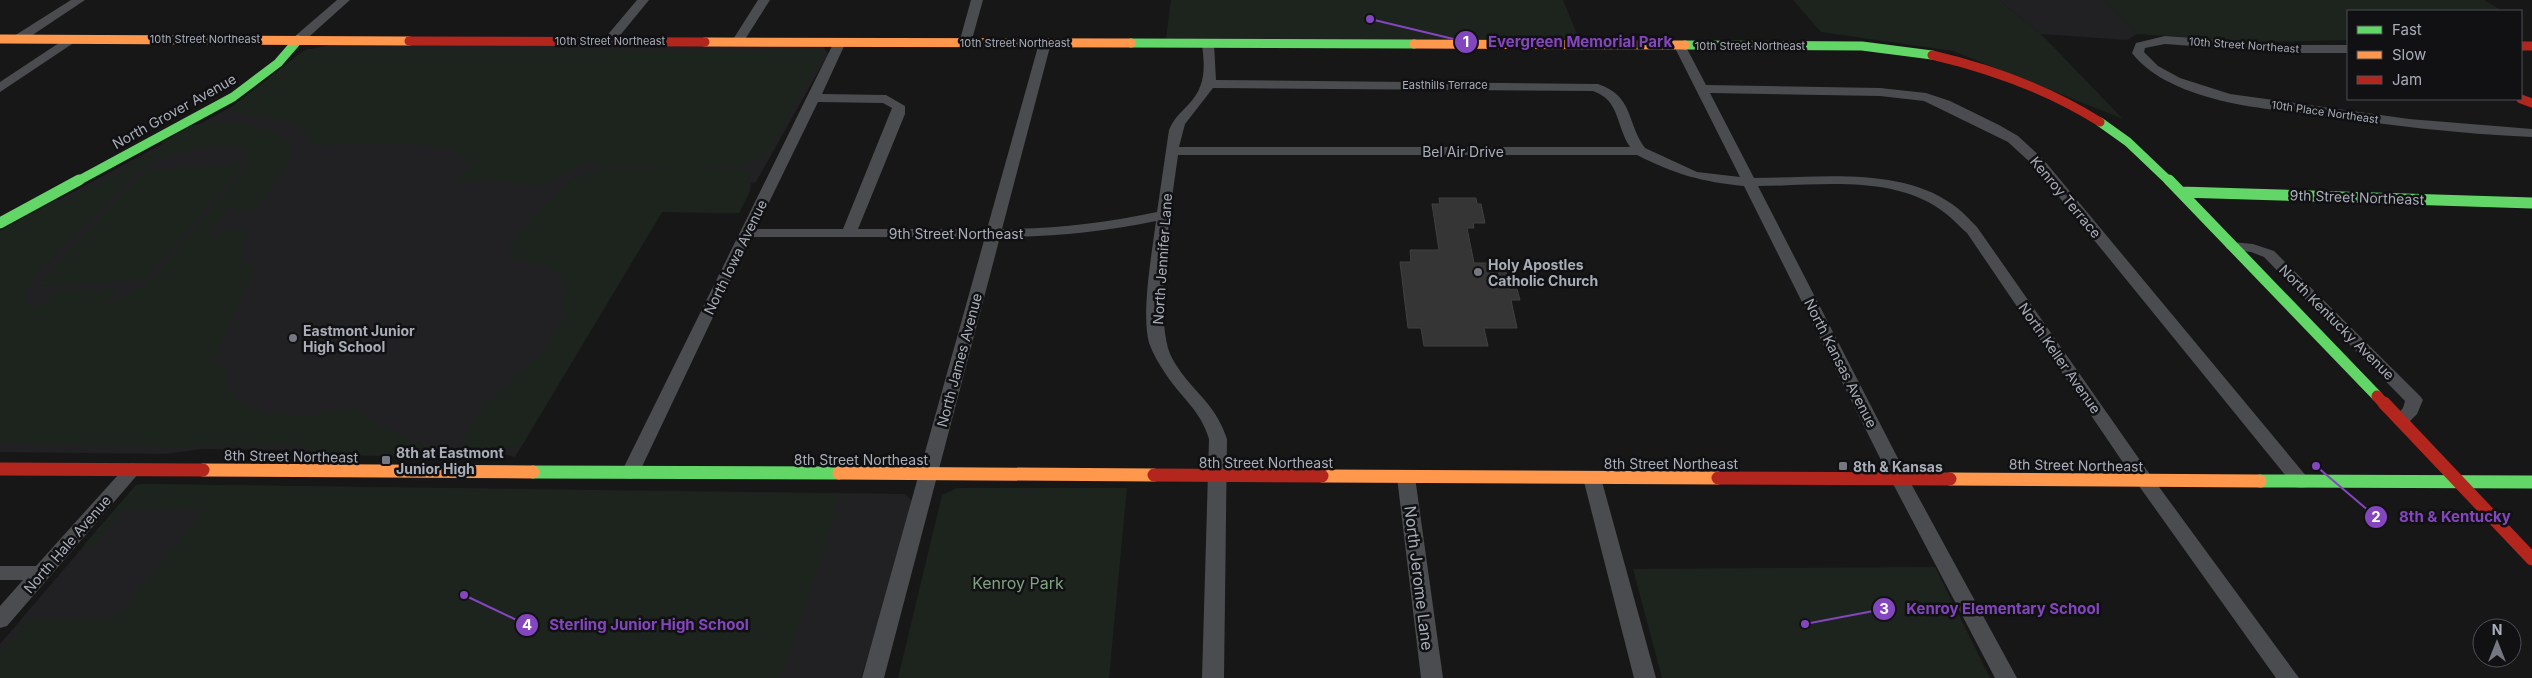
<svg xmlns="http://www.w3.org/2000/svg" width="2532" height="678" font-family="Inter,sans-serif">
<rect width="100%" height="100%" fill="#171717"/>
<path fill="#212123" d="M1999,0h104l34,34 -10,6 -86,-6z
M333,44l490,2 5,8 -72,128 -5,1 -1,8 -11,22 -77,-1 -147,245 -23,-6 -72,5 -109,-1 -27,-5 -50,-1h-31l-39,5 -164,-2v-221l233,-125 70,-55z
M144,484l761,10 10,10 -54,174h-861v-34l136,-159z"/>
<path fill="#1d241e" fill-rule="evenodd" d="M1171,0h392l16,39h-413z
M1793,0h206l42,34 82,85 -170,-68 -132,-19z
M2103,0h381l18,11h-154v29l-88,2 -123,-8z
M307,49l443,2 66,-2 7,1v5l-50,87c-5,7 -11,14 -19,19 -25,13 -116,6 -148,6l-5,-4 -16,-1 -36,20 -15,4 -47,-6 -34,3 21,-20 -12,-1 1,-5c-14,-19 -122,-15 -147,-11l-3,-1c-7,-27 -58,-28 -81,-34l1,-5z
M208,122c27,2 66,2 84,22l-1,16 -36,50 -20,1 3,-5h-6l-25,29h9l3,-4 28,-2 -6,32 13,7 -41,96 4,2 8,-1 3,25 17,15 21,8 38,3 54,-9 4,3 -1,6 69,33 -1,5 -9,2 -109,-1 -2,-9 -26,-2 -113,3 -170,-5v-211l56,-31h11l15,-9 9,-1 75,-46 -5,-1 30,-17zM203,146c14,-1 38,-4 46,10l-1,9 -96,115 -25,16 -21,8 12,-16 -65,4 -17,18 -9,-5 -3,-12 6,-10 107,-112 24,-14z
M244,164l-97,115 -110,7 109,-116z
M601,169h147l2,22 -11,22 -77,-1 -140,233 -22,3 -13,-2 -7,5 -16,-3 -3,-7c7,-11 14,-25 23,-35 29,-31 92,-68 80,-118 -6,-23 -28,-27 -49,-29l-6,-9 2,-6 39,-44 27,-25z
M144,484l697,10 -60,184h-781v-25l29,-33 88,-2 88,-110 -81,1 -32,38 -9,-1 53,-61z
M957,488h170l-18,190h-211l44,-183z
M1935,567l55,111h-328l-29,-109z"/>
<path fill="#353536" stroke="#3f4043" d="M1439,198h37l1,6h4l4,19h-12l1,5h-7l7,35h30l6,26h7l3,11h-9l6,28h-33l4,18h-64l-3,-18h-13l-8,-66h11l-1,-12h29l-7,-46h8z"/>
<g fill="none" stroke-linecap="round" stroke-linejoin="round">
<path fill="#4b4c50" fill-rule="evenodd" d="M71,0h14l-63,42h-8v-6z
M337,0h13l-48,43h-8v-6z
M637,0h12l-36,44h-8v-6z
M758,0h12l-28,44h-8l-2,-3z
M971,0h12l-12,43 -6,4 -6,-4z
M71,35l6,4 -2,3 -75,50v-10z
M2165,36l126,9h57v8h-57l-126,-9 -20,4 -1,4 14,14 22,12 50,16 179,25 123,10v8c-73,-3 -144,-12 -216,-22 -48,-6 -101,-10 -145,-32 -15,-7 -29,-17 -39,-30l4,-10z
M840,38l6,4 -24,52 64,1 19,11v8l-47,115h129l52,-186 6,-4 6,4 -49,186c53,0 103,-6 155,-17l12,-82c4,-10 11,-17 19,-25 18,-19 17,-36 14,-61l6,-4 6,4 2,36 382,4c36,12 28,38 47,64l52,24 43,5 -66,-131 2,-3h8l22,42 174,3 46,5 24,8 49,24 19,11 25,23 264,318 3,5 -3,5 -6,1 -6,-1 -262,-322 -25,-23 -84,-41 -44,-5 -170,-3 44,85c61,0 145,-12 198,26 9,6 17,15 25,23l174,249 148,202h-23l-137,-192 -172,-253c-9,-8 -17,-17 -26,-23 -51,-36 -124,-24 -183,-24l150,292 109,200h-22l-105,-200 -146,-292c-42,-4 -70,-12 -107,-31h-459c-6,45 -26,166 -6,203 17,32 43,43 55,81l-3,239h-22l7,-239c-9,-30 -28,-41 -44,-66 -6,-9 -12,-19 -16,-30 -8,-31 3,-90 7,-122 -53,11 -103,16 -156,16l-116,441h-22l123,-441h-234l-112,236 -3,5 -6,1 -6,-1 -3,-5 213,-431zM1213,88l380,3c27,9 23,35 37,56h-451l6,-23zM818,102l65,1 9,5 -49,121h-87z
M2232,242l21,2 21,7 146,145 3,4 -6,14 -10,10h-12l-3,-4 11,-12 2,-7 -141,-144 -13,-5 -24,-3 -2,-3 2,-3z
M133,463l6,2 3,4 -3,4 -132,153 -7,2v-22l23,-26h-23v-14h36l91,-101z
M1406,471l6,1 3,5 28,201h-22l-24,-201 3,-5z
M1592,472l6,1 3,5 55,200h-22l-51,-200 3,-5z"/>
<path stroke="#63d668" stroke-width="9" d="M1131,43l283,1
M1685,45l177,1 70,9
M2100,122l28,20 42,40
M76,182l157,-85 45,-34 20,-23"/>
<path stroke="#63d668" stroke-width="11" d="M2169,180l208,216
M2181,192l351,11
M0,223l79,-43"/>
<path stroke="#63d668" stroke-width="13" d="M533,472l306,1
M2260,481l272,1"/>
<path stroke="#ff974d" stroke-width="9" d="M0,39l409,2
M705,42l426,1
M1414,44l271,1"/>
<path stroke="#ff974d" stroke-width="13" d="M203,470l330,2
M839,473l315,2
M1322,476l396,2
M1950,479l310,2"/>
<path stroke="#b3261e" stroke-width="9" d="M409,41l296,1
M2521,46h11
M1932,55c60,14 116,34 168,67
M2521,99l11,4"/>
<path stroke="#b3261e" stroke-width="11" d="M2377,396l8,9"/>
<path stroke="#b3261e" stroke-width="13" d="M2384,403l148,156
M0,469l203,1
M1154,475l168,1
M1718,478l232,1"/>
</g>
<g fill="#757880" stroke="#111113" stroke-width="2">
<circle cx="1478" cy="272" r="5"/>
<circle cx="293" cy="338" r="5"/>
<rect x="381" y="455" width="10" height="10" rx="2.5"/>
<rect x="1838" y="461" width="10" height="10" rx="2.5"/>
</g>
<g text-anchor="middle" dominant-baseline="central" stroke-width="5" stroke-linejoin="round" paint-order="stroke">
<g font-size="11" fill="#a8adb8" stroke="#111113">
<text x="205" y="39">10th Street Northeast</text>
<text x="610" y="41">10th Street Northeast</text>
<text x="1015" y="43">10th Street Northeast</text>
<text transform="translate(2244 45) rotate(4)">10th Street Northeast</text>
<text x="1750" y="46">10th Street Northeast</text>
<text x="1445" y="85">Easthills Terrace</text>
<text transform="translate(2325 112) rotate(8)">10th Place Northeast</text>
</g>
<g font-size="14" fill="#a8adb8" stroke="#111113">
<text transform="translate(174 111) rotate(-29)">North Grover Avenue</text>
<text x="1463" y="151">Bel Air Drive</text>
<text transform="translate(2066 197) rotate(50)">Kenroy Terrace</text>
<text transform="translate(2357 197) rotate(2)">9th Street Northeast</text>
<text x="956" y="233">9th Street Northeast</text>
<text transform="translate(735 257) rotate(-64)">North Iowa Avenue</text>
<text transform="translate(1162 259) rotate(-86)">North Jennifer Lane</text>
<text transform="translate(2337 322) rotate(45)">North Kentucky Avenue</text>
<text transform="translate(2060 358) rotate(55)">North Keller Avenue</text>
<text transform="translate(959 360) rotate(-75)">North James Avenue</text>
<text transform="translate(1841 363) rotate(63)">North Kansas Avenue</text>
<text transform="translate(291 456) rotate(1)">8th Street Northeast</text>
<text x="861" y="459">8th Street Northeast</text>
<text x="1266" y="462">8th Street Northeast</text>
<text x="1671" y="463">8th Street Northeast</text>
<text transform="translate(2076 465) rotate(1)">8th Street Northeast</text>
<text transform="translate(67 544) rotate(-49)">North Hale Avenue</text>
</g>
<g font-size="14" font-weight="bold" fill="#a8adb8" stroke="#111113" text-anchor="start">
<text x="1488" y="264">Holy Apostles<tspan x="1488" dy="16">Catholic Church</tspan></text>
<text x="303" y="330">Eastmont Junior<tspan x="303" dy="16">High School</tspan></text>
<text x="396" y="452">8th at Eastmont<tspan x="396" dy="16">Junior High</tspan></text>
<text x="1853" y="466">8th &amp; Kansas</text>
</g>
<g font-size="16" fill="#a8adb8" stroke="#111113">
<text transform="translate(1419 578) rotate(83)">North Jerome Lane</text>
</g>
<g font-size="16" fill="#7fa381" stroke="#111113">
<text x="1018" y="583">Kenroy Park</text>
</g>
</g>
<path fill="none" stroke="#8446be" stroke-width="2" d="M1370 19L1466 42M2316 466L2376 517M1805 624L1884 609M464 595L527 625"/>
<g fill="#8446be" stroke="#111113" stroke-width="2">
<circle cx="1370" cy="19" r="5"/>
<circle cx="2316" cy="466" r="5"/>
<circle cx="1805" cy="624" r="5"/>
<circle cx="464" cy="595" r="5"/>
<circle cx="1466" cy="42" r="12"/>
<circle cx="2376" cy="517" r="12"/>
<circle cx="1884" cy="609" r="12"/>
<circle cx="527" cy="625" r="12"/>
</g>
<g font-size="15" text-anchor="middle" font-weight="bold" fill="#fff">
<text x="1466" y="47">1</text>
<text x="2376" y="522">2</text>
<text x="1884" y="614">3</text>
<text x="527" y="630">4</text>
</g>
<g font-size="15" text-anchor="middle" font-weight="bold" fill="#8446be" stroke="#111113" stroke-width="5" stroke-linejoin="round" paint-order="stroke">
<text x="1580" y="47">Evergreen Memorial Park</text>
<text x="2455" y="522">8th &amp; Kentucky</text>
<text x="2003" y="614">Kenroy Elementary School</text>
<text x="649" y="630">Sterling Junior High School</text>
</g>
<rect x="2347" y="10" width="175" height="90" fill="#111113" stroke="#4d4f55"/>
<rect x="2357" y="26" width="25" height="8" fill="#63d668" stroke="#4d4f55"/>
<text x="2392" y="35" font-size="15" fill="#a8adb8">Fast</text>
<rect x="2357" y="51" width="25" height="8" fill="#ff974d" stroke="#4d4f55"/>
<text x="2392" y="60" font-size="15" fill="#a8adb8">Slow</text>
<rect x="2357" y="76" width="25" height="8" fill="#b3261e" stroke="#4d4f55"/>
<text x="2392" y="85" font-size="15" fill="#a8adb8">Jam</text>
<g transform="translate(2497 643)"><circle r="24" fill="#111113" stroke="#4d4f55"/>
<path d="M0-4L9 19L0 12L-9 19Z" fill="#757880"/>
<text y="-8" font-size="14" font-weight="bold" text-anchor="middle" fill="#a8adb8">N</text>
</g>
</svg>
